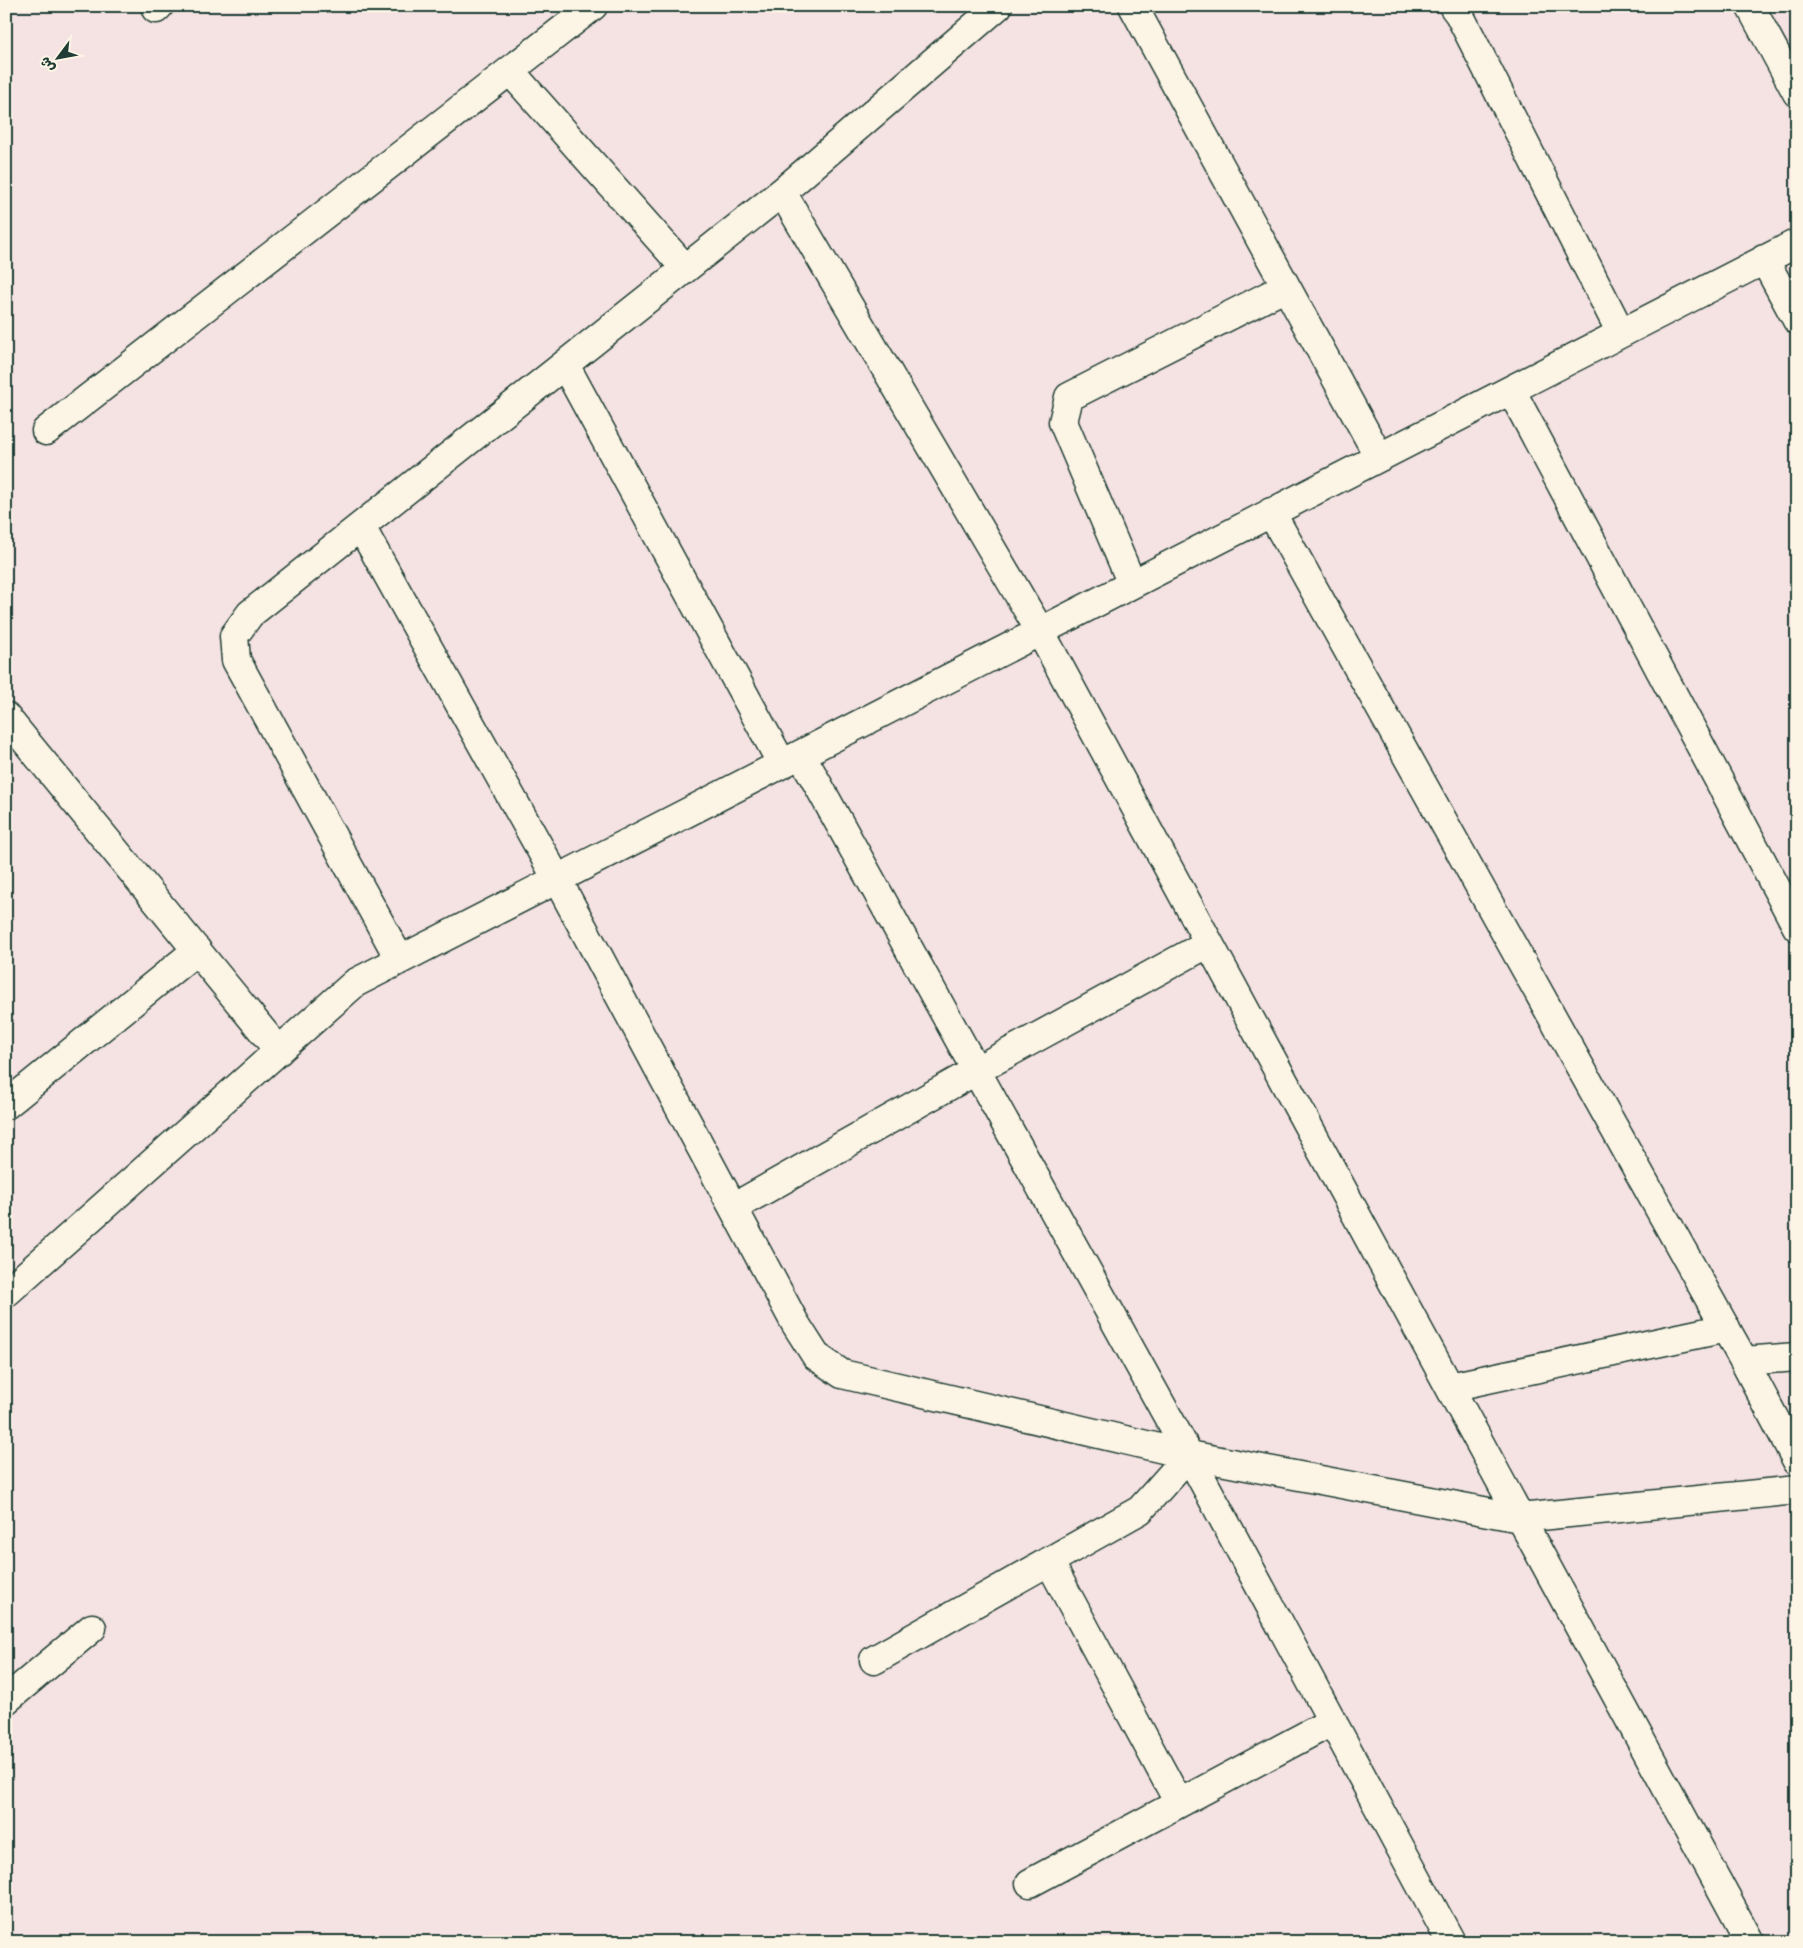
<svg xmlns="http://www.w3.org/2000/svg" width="1803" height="1948" font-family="Mynerve,'Playpen Sans Arabic',sans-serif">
<rect width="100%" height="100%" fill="#f5e2e2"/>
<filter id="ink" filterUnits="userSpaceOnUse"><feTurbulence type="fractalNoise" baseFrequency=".02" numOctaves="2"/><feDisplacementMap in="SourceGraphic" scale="10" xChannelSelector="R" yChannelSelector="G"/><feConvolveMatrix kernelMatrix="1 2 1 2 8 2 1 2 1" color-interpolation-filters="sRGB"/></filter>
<g filter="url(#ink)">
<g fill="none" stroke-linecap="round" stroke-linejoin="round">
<defs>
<path id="minor" d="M1133,6l246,451
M1453,6l6,8 162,319
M1750,6l47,87
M156,9l3,-3
M510,71l175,197
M782,192l258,439 710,1311
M1764,259l33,61
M565,365l217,399
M1511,390l286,537
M46,431l547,-425
M1271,512l473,849 53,100
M361,527l196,352 238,444 21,33 26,18 347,81 331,63 277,-28
M1132,584l-69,-162 6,-25 217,-110
M6,717l273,334
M801,754l388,701 262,487
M400,960l-164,-300 -2,-24 16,-22 532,-422 216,-186
M6,1105l191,-155
M734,1207l243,-137 232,-127
M6,1293l349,-310 1442,-740
M1744,1361l53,-4
M1450,1387l276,-59
M1049,1561l130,242
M874,1660l266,-150 49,-55
M6,1700l86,-72
M1030,1883l303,-162"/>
</defs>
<use href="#minor" stroke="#1f3d34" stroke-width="31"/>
<use href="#minor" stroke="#fcf5e5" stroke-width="28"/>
</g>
</g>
<rect width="1803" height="1948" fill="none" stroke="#fcf5e5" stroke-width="25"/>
<rect x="12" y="12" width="1778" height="1923" fill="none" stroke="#1f3d34" stroke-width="2" filter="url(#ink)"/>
<g transform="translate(58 58) rotate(238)" stroke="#fcf5e5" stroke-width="4" paint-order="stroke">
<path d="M0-4L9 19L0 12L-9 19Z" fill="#1f3d34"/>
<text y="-8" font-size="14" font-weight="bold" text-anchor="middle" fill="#1f3d34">ش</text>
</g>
</svg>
